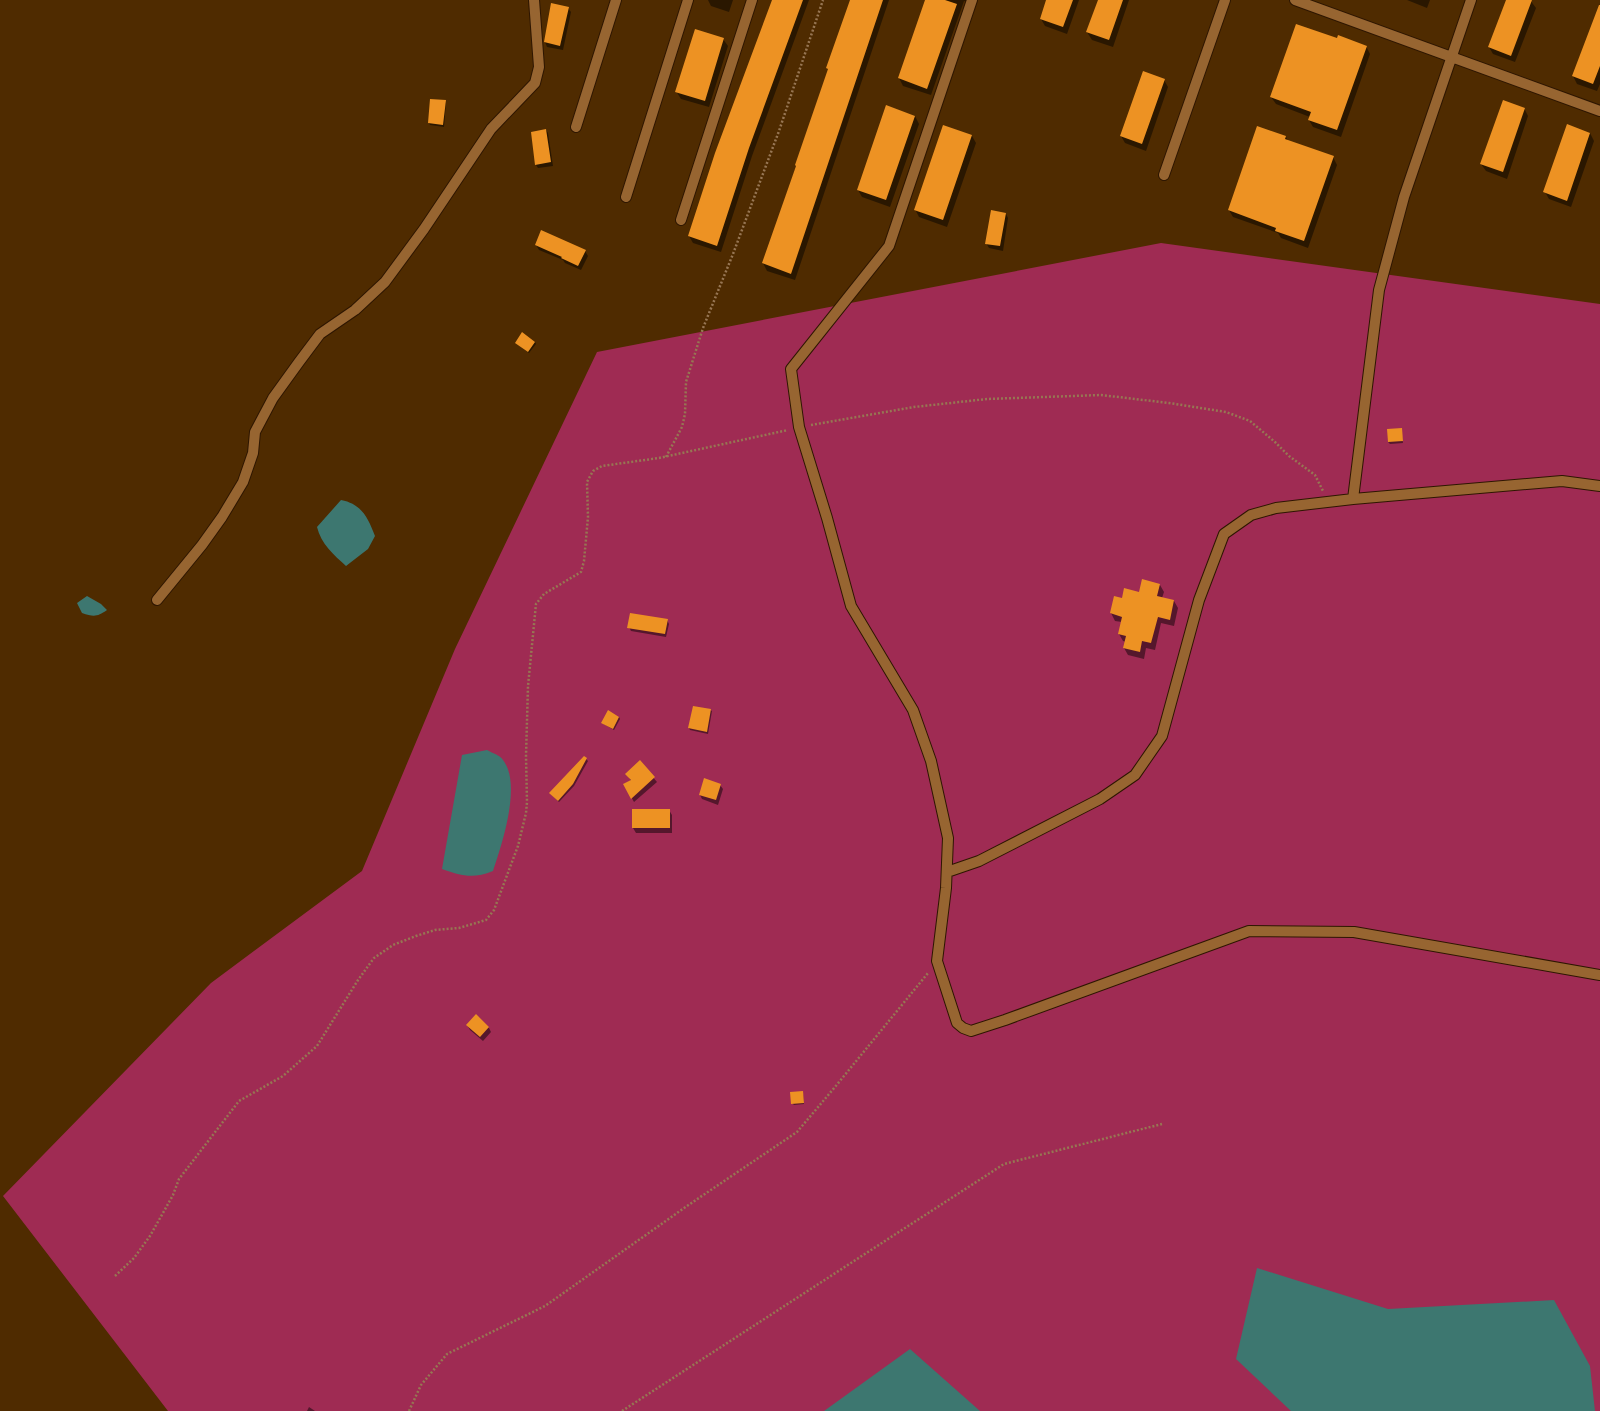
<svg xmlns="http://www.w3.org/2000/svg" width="1600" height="1411" font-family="Poppins,sans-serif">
<rect width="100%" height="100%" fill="#4f2b00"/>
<path fill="#9f2b53" d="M1161,243l439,61v1107h-1432l-165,-215 208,-213 151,-112 93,-222 142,-297z"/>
<path fill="#3d7770" d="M341,500c21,4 27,18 34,36l-7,13 -22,17c-12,-11 -25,-22 -29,-39z
M87,596l14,8 6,6c-10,7 -13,7 -25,3l-5,-10z
M487,750c5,3 13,5 16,10 19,24 -1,84 -10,111 -20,8 -31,5 -51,-2l20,-114z
M1257,1268l131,41 166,-9 36,66 5,45h-304l-55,-52z
M910,1349l70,62h-156z"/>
<path fill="#0007" d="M708,0h25l-4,12 -18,-6z
M773,0h36l-57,156 -31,96 -28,-9 -4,-7z
M851,0h38l-94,280 -28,-9 -4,-8 66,-193 -2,-2z
M926,0h41v2l-3,-1 -33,94 -28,-9 -4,-8z
M1048,0h31l-12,34 -22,-8 -4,-7z
M1099,0h30l-16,47 -21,-7 -5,-8z
M1407,0h23l-3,8z
M1507,0h23l6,8 -21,54 -22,-8 -4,-7z
M568,8l3,4 -8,38 -16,-3 -2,-5z
M1600,26v58l-3,7 -20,-7 -4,-8z
M723,39l5,7 -19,61 -28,-8 -5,-8z
M1337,39l29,7 4,8 -29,83 -28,-10 -4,-7 1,-3 -34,-13 -5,-7z
M1164,80l4,7 -22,64 -21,-8 -4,-7z
M445,101l1,2 -2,24 -14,-2 -1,-2z
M1524,108l4,8 -21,63 -21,-8 -5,-7z
M915,116l4,8 -29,83 -28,-10 -4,-7z
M944,126l28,10 4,7 -29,84 -28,-10 -4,-8z
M546,130l2,3 5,33 -15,2 -2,-3z
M1590,133l4,8 -23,66 -22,-8 -4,-7z
M1286,137l2,4 45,16 4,8 -29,83 -27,-10 -3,-5 -45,-16 -4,-7z
M1006,214l2,4 -5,33 -14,-3 -3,-5z
M536,245l49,6 3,5 -7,14 -16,-7 -2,-3 -24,-10z
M535,342l1,2 -7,9 -13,-10z
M1401,429l2,14 -13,1 -2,-2z
M1160,585l4,7 -2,6 12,3 4,7 -4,18 -13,-3 -6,27 -9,-2 -2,11 -16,-4 -4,-7 2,-6 -3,-1 -4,-7 3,-12 -7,-1 -4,-8 4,-16 8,2z
M667,620l2,4 -3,13 -35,-6 -2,-4z
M710,710l2,1 -4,23 -18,-4 -1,-2z
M619,717l1,2 -6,11 -12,-7z
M586,759l2,2 -14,25 -15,16 -7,-7z
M640,762l17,20 -23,20 -10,-18 7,-3 -4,-7z
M720,785l3,4 -5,16 -16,-6 -2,-4z
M633,810h36l3,5v18h-36l-3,-5z
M476,1016l13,12 2,4 -8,9 -13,-11 -3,-5z
M803,1094l1,10 -10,1 -2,-2z
M309,1407l6,4h-8z"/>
<path fill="#ed9223" d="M772,0h31l-54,148 -32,98 -29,-10 27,-83z
M850,0h33l-92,274 -29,-11 34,-97 -1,-1 33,-96 -2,-1z
M925,0h20l12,4 -30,85 -29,-11z
M1046,0h27l-10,27 -23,-8z
M1098,0h25l-14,40 -23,-8z
M1506,0h26l-21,56 -23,-9z
M551,3l18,4 -9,39 -16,-4z
M1599,5h1v61l-7,18 -21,-8z
M1296,24l41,14 1,-3 29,11 -30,84 -29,-10 3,-8 -41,-15z
M695,29l29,9 -19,63 -30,-9z
M1143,71l22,8 -23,65 -22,-8z
M430,99l16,1 -3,25 -15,-2z
M1503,100l22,8 -22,64 -23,-8z
M886,105l29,11 -29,84 -29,-10z
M1567,124l23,9 -23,68 -24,-9z
M943,125l29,10 -29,85 -29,-10z
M1257,126l29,10 -1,3 49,17 -30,85 -29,-10 1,-3 -48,-18z
M546,129l5,33 -16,3 -4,-33z
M991,210l15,3 -6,33 -15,-2z
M541,230l45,20 -8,16 -17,-8 1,-1 -27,-12z
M522,332l13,10 -7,10 -13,-9z
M1402,428l1,13 -15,1 -1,-13z
M1142,579l18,5 -3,12 17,4 -4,20 -12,-3 -7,26 -9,-2 -2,11 -17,-4 3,-12 -8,-2 4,-17 -12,-4 4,-17 8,2 2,-10 15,4z
M630,613l38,6 -3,15 -38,-6z
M693,706l18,3 -4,23 -19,-4z
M608,710l11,7 -6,12 -12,-6z
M584,756l3,2 -14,26 -15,17 -9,-8z
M640,760l15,17 -24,22 -8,-15 8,-4 -6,-6z
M704,778l17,6 -5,16 -17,-5z
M632,809h38v19h-38z
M476,1014l13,13 -9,10 -14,-12z
M803,1091l1,12 -13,1 -1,-12z"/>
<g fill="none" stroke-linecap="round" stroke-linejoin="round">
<defs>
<path id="street" d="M972,0l-83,246 -98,123 8,58 28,91 24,88 62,104 18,51 17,77 -2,50 -9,73 20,62 6,5 8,3 34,-11 244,-89 105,1 246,43
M1295,0l305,111
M576,127l40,-127
M1164,175l61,-175
M626,197l62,-197
M681,220l71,-220
M1353,499l26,-209 25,-93 67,-197
M157,600l45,-55 20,-28 21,-35 10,-29 2,-21 18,-34 26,-36 21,-28 35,-24 30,-28 39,-53 67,-100 44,-46 4,-16 -5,-67
M947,872l32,-11 121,-62 35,-24 27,-39 37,-136 25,-66 27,-19 25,-7 77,-9 209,-18 38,5"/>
</defs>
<use href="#street" stroke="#2e1600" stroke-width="12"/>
<path stroke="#977653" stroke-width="2.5" stroke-dasharray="2 2" stroke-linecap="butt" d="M811,425l103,-18 73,-8 114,-4 68,8 57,9 24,9 25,21 14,14 26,19 8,16
M666,457l16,-30 3,-13 1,-32 17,-54 30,-74 46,-123 44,-131
M115,1276l19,-18 16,-22 23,-41 6,-16 60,-78 44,-25 34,-30 41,-66 16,-22 19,-13 23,-9 19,-6 24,-2 27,-8 8,-10 24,-64 8,-33 1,-11 -1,-46 2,-70 8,-82 8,-10 37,-22 3,-11 4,-44 -1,-35 6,-11 9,-5 57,-8 129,-28
M409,1411l12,-26 26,-31 98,-48 142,-100 110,-74 38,-45 93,-114
M622,1411l382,-247 158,-40"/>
<use href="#street" stroke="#976531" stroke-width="10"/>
</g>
</svg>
